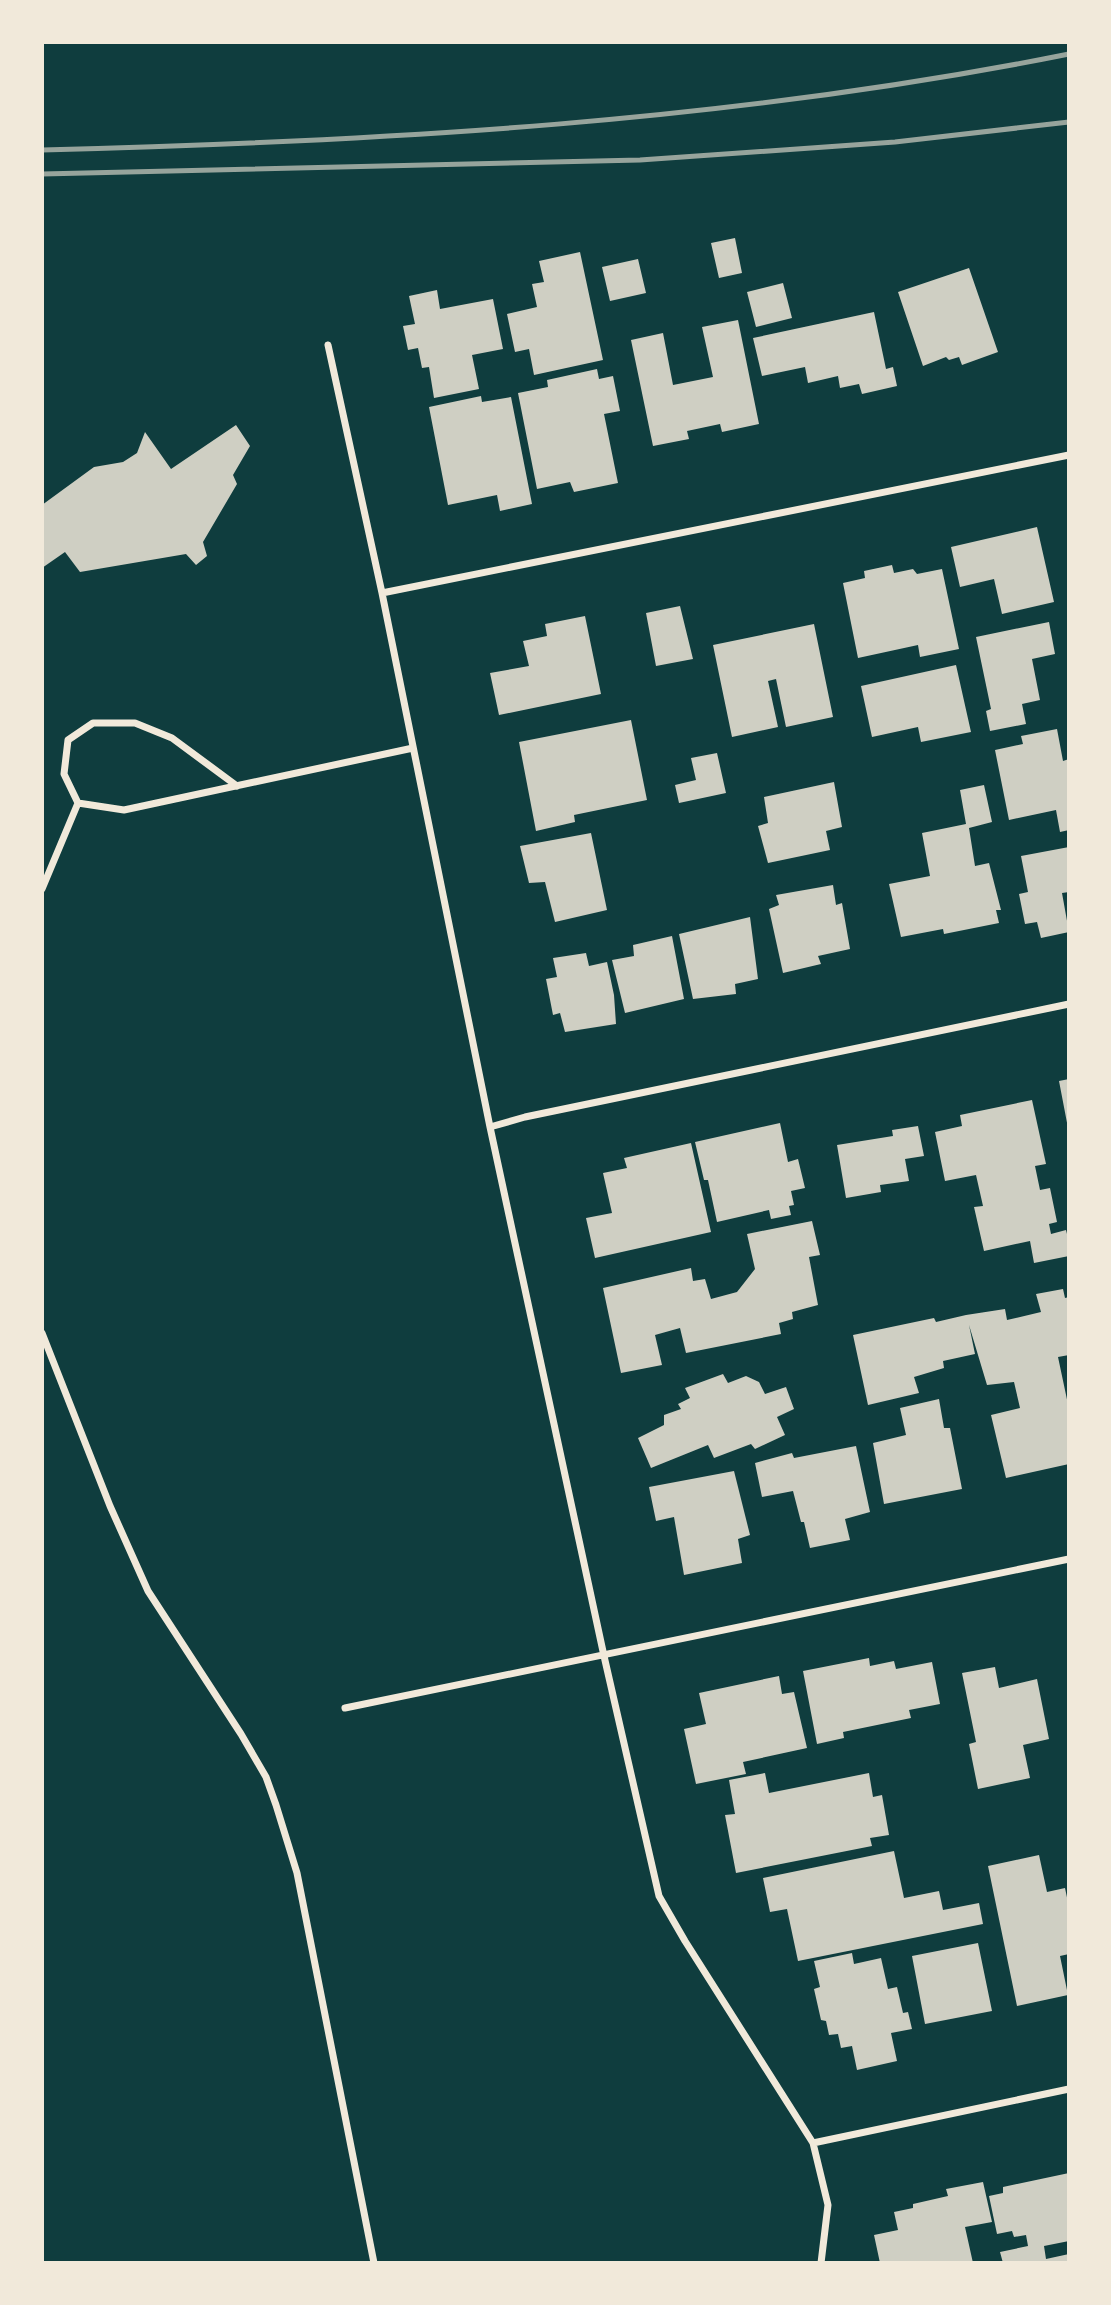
<svg xmlns="http://www.w3.org/2000/svg" width="1111" height="2305" font-family="'PT Sans',sans-serif">
<rect width="100%" height="100%" fill="#0f3d3e"/>
<path fill="#cfcfc3" d="M735,238l7,35 -23,5 -8,-35z
M580,252l23,108 -69,15 -5,-26 -14,3 -8,-38 30,-7 -5,-23 12,-2 -5,-21z
M638,259l8,34 -36,8 -8,-34z
M969,268l29,84 -36,13 -3,-8 -10,3 -3,-3 -23,9 -25,-74z
M783,283l9,35 -36,9 -9,-35z
M437,290l3,19 53,-10 10,50 -31,6 7,34 -45,9 -5,-31 -7,1 -4,-20 -10,2 -5,-24 12,-2 -6,-28z
M874,312l12,57 7,-2 4,19 -35,8 -3,-10 -19,4 -2,-12 -30,7 -3,-16 -43,9 -9,-38z
M738,320l21,104 -37,8 -2,-8 -33,7 2,8 -36,7 -22,-106 32,-7 10,52 40,-8 -11,-50z
M597,369l2,10 14,-3 7,35 -16,3 14,69 -44,9 -4,-10 -33,7 -19,-96 30,-6 -1,-7z
M481,396l1,6 29,-5 21,107 -32,7 -3,-16 -49,10 -19,-98z
M236,425l14,21 -17,29 4,9 -34,58 4,14 -11,9 -10,-11 -106,18 -15,-20 -23,16v-63l52,-38 29,-5 14,-9 8,-21 26,37z
M1037,527l17,75 -52,12 -8,-35 -34,8 -9,-40z
M892,565l2,8 19,-4 4,5 25,-5 17,80 -39,8 -2,-12 -60,13 -15,-75 22,-5 -1,-7z
M680,606l13,53 -37,7 -10,-53z
M585,616l16,78 -102,21 -9,-42 39,-7 -6,-25 24,-5 -2,-12z
M1049,622l6,32 -23,5 8,41 -18,4 4,20 -36,7 -4,-20 5,-2 -15,-72z
M814,624l19,93 -47,10 -10,-48 -8,2 10,46 -46,10 -19,-92z
M956,665l15,67 -50,10 -3,-15 -46,10 -11,-51z
M631,720l16,80 -73,15 1,7 -39,9 -17,-89z
M1057,729l6,32 6,-2v71l-9,2 -4,-22 -47,10 -14,-70 28,-6 -2,-8z
M717,753l9,40 -47,10 -4,-18 21,-5 -5,-22z
M834,782l8,45 -16,4 4,19 -62,13 -10,-37 10,-3 -4,-26z
M984,785l8,37 -23,6 6,38 14,-3 12,47h-5l3,13 -55,11 -1,-5 -42,8 -12,-53 41,-8 -8,-43 44,-9 -6,-34z
M591,833l16,77 -52,12 -10,-40 -16,1 -9,-37z
M1069,847v45l-7,1 7,39 -28,6 -4,-16 -12,2 -6,-30 9,-2 -7,-36z
M833,885l3,20 6,-2 8,46 -32,7 3,8 -38,9 -14,-64 10,-4 -3,-10z
M750,917l8,62 -23,5 1,10 -43,5 -14,-65z
M672,936l12,63 -59,14 -13,-53 22,-4 -1,-11z
M586,953l3,13 18,-4 7,33 2,29 -51,8 -5,-19 -7,2 -7,-36 11,-2 -4,-19z
M1069,1079v49h-1l-9,-47z
M1032,1100l14,64 -11,2 5,24 10,-2 7,34 -8,2 2,10 15,-4 3,12v14l-35,7 -4,-22 -46,10 -10,-44 9,-1 -7,-31 -31,6 -10,-49 27,-6 -2,-11z
M780,1123l8,39 10,-3 7,29 -14,3 3,14 -5,1 2,9 -20,4 -2,-9 -52,12 -9,-42h-4l-9,-38z
M918,1126l6,30 -19,3 4,22 -29,4 1,7 -35,6 -9,-53 56,-9 -1,-6z
M691,1143l20,89 -116,26 -9,-40 26,-5 -9,-40 24,-5 -3,-10z
M812,1221l8,34 -11,2 9,48 -26,7 1,7 -14,4 2,11 -95,19 -6,-25 -25,7 7,30 -41,8 -18,-85 88,-20 2,13 12,-2 6,20 26,-7 18,-23 -8,-35z
M1063,1289l2,9 4,-1v58l-11,2 11,52v55l-63,14 -15,-63 29,-7 -6,-26 -27,3 -18,-60 6,29 -32,7 1,7 -30,9 5,16 -51,12 -15,-70 81,-17 2,4 30,-7 39,-6 2,11 34,-8 -5,-18z
M723,1374l5,9 18,-7 13,6 6,12 21,-7 8,22 -17,8 8,18 -30,14 -4,-5 -37,14 -6,-13 -57,23 -13,-30 26,-13v-10l17,-6 -3,-5 12,-6 -5,-10z
M939,1399l5,29h6l12,61 -78,15 -11,-61 33,-8 -6,-27z
M856,1446l14,66 -25,7 5,21 -40,8 -6,-26h-3l-8,-31 -31,6 -7,-34 37,-10 2,5z
M734,1471l16,64 -12,4 4,24 -58,12 -10,-58 -18,4 -7,-34z
M869,1658l1,8 24,-5 2,8 36,-7 8,42 -31,6 2,8 -68,14 1,6 -27,6 -14,-73z
M995,1667l4,21 38,-9 12,60 -26,6 7,33 -52,11 -9,-45 7,-2 -14,-69z
M779,1676l3,18 12,-2 13,56 -64,14 3,12 -50,10 -12,-55 22,-5 -7,-31z
M765,1773l4,20 100,-20 4,24 9,-2 7,40 -19,3 2,8 -136,27 -11,-58 10,-1 -6,-34z
M894,1851l10,47 35,-7 4,19 36,-7 4,21 -185,37 -11,-52 -17,3 -7,-34z
M1039,1855l8,37 18,-4 4,19v47l-9,2 8,39 -51,11 -29,-140z
M978,1943l14,68 -67,13 -13,-68z
M852,1953l2,11 27,-6 7,31 9,-2 6,26 5,-1 4,17 -21,4 6,28 -40,9 -5,-24 -11,2 -3,-14 -9,1 -3,-14 -5,-1 -7,-31 6,-2 -6,-26z
M1069,2173v68l-25,5 2,13 23,-5v9h-66l-3,-11 28,-6 -2,-11 -12,2 -2,-6 -15,3 -8,-38 14,-3v-6z
M983,2182l9,40 -27,5 8,36h-93l-6,-28 24,-5 -4,-18 19,-4v-4l35,-8 -2,-7z"/>
<g fill="none" stroke-linecap="round" stroke-linejoin="round">
<path stroke="#f1e9da" stroke-width="7" d="M328,345l54,248 108,534 114,529 55,240 26,45 128,202 15,62 -7,58
M382,593l687,-138
M78,803l46,7 289,-62
M42,889l36,-86 -14,-29 4,-34 25,-17h42l37,15 65,48
M490,1127l35,-10 544,-113
M42,1333l68,173 38,85 93,143 25,43 10,28 21,68 77,390
M345,1708l724,-149
M813,2143l256,-54"/>
<path stroke="#97a49c" stroke-width="5" d="M42,150c344,-9 688,-28 1027,-96
M42,174l598,-14 255,-18 174,-20"/>
</g>
<rect width="1111" height="2305" fill="none" stroke="#f1e9da" stroke-width="88"/>
</svg>
